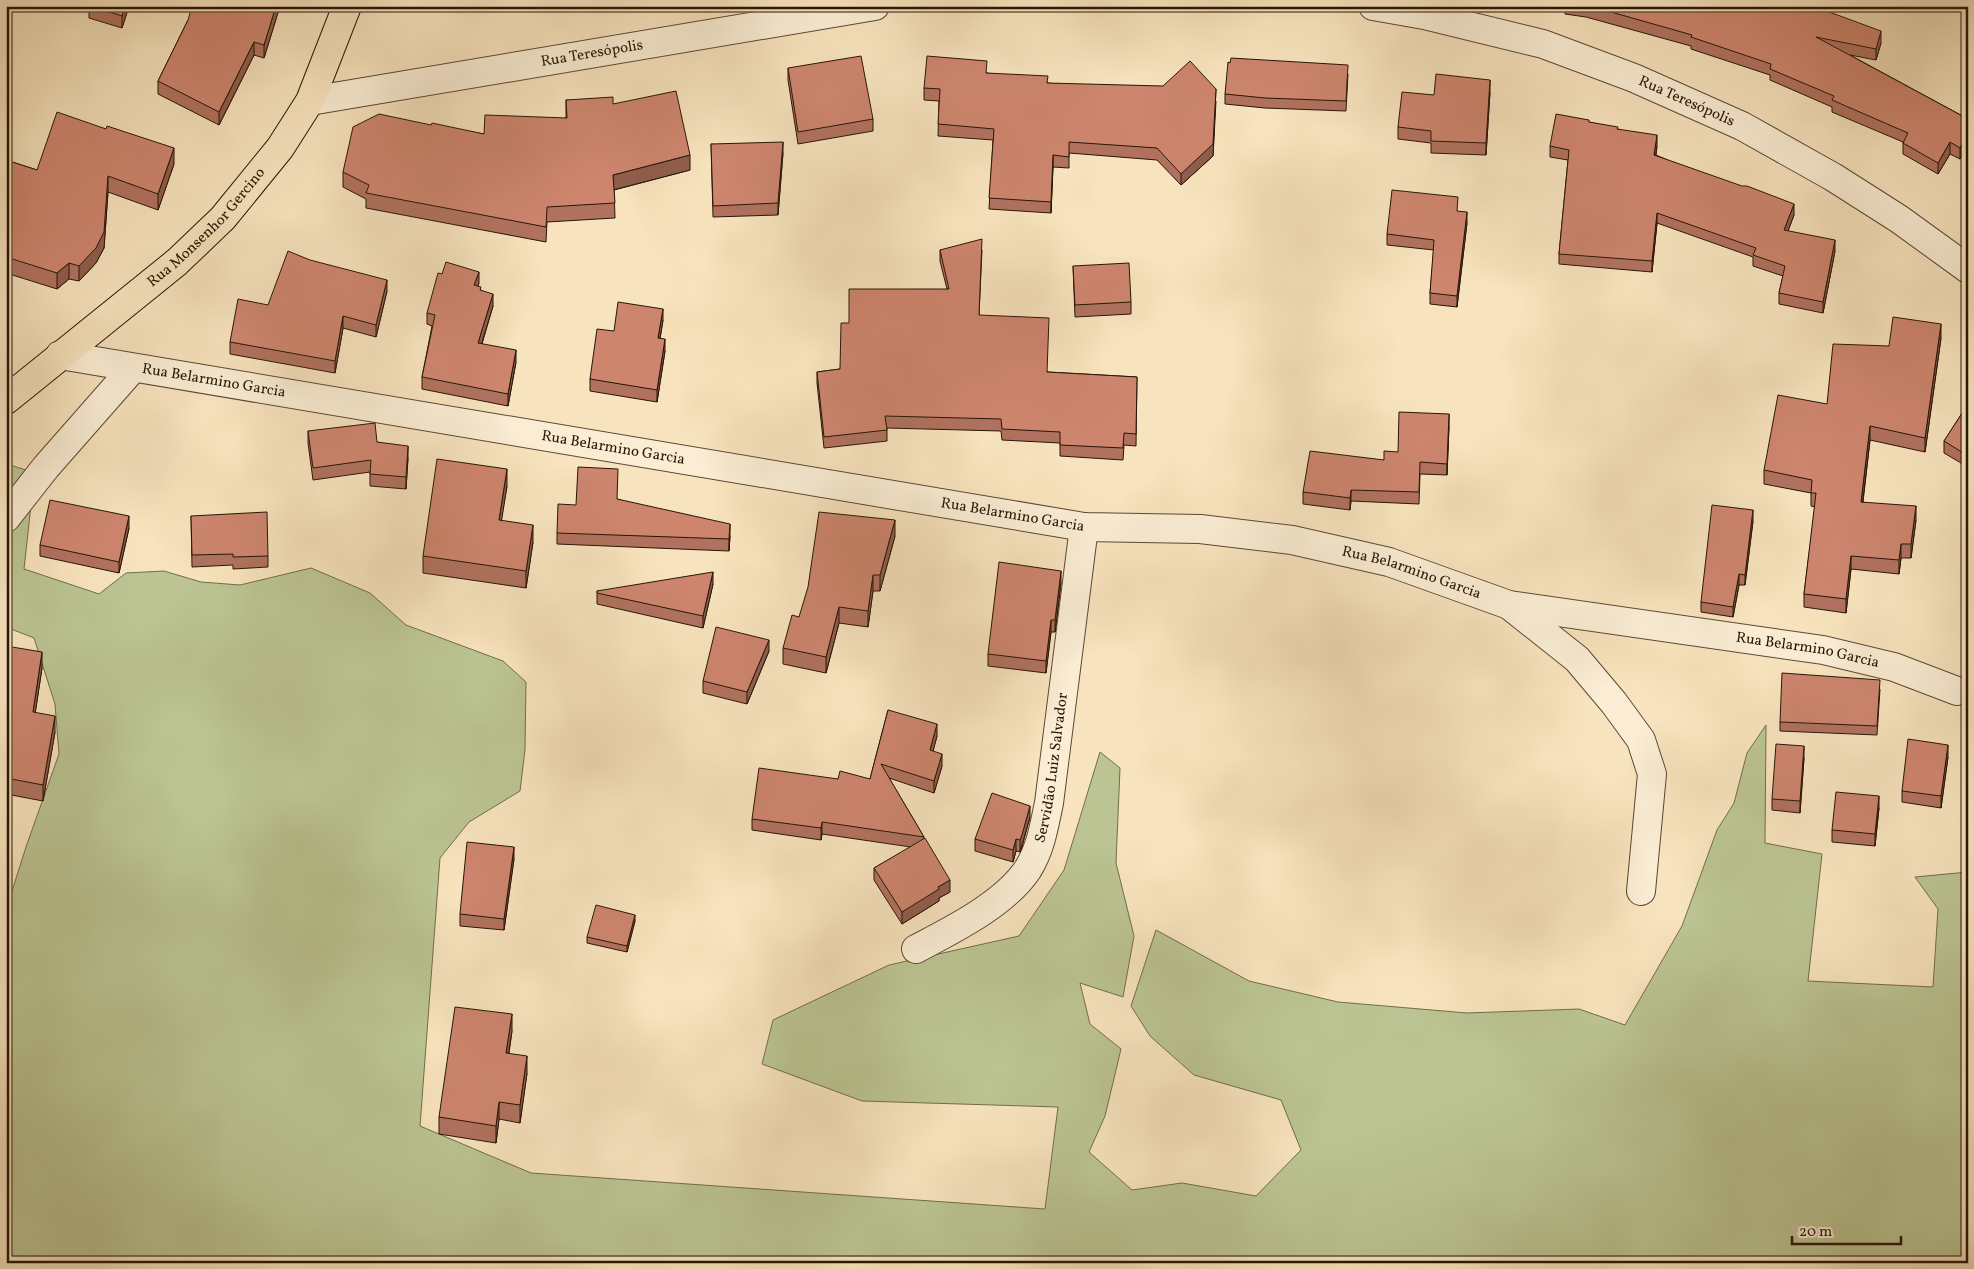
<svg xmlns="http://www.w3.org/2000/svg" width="1974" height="1269" font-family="Vollkorn,serif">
<rect width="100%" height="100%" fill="#f7e3bd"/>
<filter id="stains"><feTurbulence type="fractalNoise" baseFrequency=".004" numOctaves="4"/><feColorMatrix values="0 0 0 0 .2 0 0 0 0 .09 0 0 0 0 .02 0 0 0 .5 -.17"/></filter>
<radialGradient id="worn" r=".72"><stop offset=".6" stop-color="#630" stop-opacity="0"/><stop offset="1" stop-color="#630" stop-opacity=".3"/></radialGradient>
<path fill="#bbc492" stroke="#726c4c" d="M7,464l22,7 2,34 -7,64 75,25 27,-21 38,-2 37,11 39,3 71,-17 59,25 36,32 97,36 23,21 -1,68 -5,41 -51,31 -29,36 -20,268 111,47 514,36 13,-102 -196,-6 -100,-37 11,-44 116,-55 130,-29 45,-66 36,-118 20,16 -4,95 18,73 -11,61 -43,-14 10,41 31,25 -16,67 -16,36 43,38 50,-7 74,13 45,-46 -20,-50 -87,-25 -44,-39 -19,-30 25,-76 93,51 89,21 129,11 112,-4 46,16 57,-99 35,-96 17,-27 13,-50 19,-28 -1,118 57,11 -14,127 125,6 5,-78 -23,-32 53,-5v391h-1962v-353l20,-63 33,-93 -4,-50 -21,-66 -28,-11z"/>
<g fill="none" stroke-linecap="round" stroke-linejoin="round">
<defs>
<g id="minor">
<path id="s1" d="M1373,6l51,9 119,29 91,34 108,48 91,51 66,42 69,50"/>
<path id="s2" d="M310,101l565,-95"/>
<path id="s3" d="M60,355l1024,172 116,2 92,11 97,22 120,43 314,45 71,17 63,24"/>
<path d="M6,518l40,-51 87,-99"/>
<path d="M1509,605l68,54 37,44 27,37 11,34 -11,117"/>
<path id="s4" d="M916,949c36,-19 89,-45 112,-80 13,-21 16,-43 21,-66l35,-276"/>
</g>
<g id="primary">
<path id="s5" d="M6,400l171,-138 46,-44 57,-70 30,-47 37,-95"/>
</g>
</defs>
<use href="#minor" stroke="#5c4834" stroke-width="30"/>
<use href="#primary" stroke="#281506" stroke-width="30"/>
<use href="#minor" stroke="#faedd4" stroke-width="28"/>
<use href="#primary" stroke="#f7e3bd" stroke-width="28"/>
</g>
<path fill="#b0725f" stroke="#281506" d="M89,6h40l-7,22 -33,-10z
M280,6l-16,52 -10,-3 -35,70 -61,-31v-13l30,-61z
M1554,6h259l68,37 -5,17 -26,-5 118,64 -8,40 -10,-5 -12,20 -35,-20v-12l-71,-30v-5l-62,-27v-5l-79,-26v-3l-105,-29 -21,-3v-5z
M1966,6h2v10l-2,-1z
M788,68l85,51v12l-75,13 -10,-64z
M987,73l61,10 168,18 -3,55 -32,29 -24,-25 -88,-7v15l-16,-1 -2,46 -62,-4 4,-69 -55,-4 1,-35 -15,-1v-12z
M1348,74l-2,37 -81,-3 -40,-4v-10z
M1490,92l-4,63 -55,-2v-10l-33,-4v-12l36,-32z
M566,100l47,4 77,66 -76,20 1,28 -68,4 -1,20 -180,-34v-9l-23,-12v-15l88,-47 53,9 82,-16z
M1589,122l29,7 39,17 -1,9 138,60 -6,16 47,20 -12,62 -44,-9v-11l4,-17 -30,-10v-9l-96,-34 -5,49 -93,-8v-10l9,-94 -18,-3v-11z
M711,144l72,9 -5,62 -65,2z
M6,160l31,10 137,-6 -16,46 -50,-18 -4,56 -8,15 -17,18 -10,-2 -12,10 -51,-16z
M1458,211l9,12 -10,84 -27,-3v-11l4,-43 -47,-5v-11z
M940,250h42l-3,65 69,57 89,5 -1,69 -12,-1 -1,15 -63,-4v-13l-58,-3 -1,-9 -114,-3v13l-63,7 -7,-65v-11l23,-3 9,-46 98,-34 -7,-28z
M1073,266l58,36v12l-56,3z
M479,283l-1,3 15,20 -11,38 34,18 -8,44 -86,-17v-12l10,-51 -5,-2v-11z
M387,291l-11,46 -33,-9 -8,45 -105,-19v-12l38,-37z
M663,320l-3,19 5,12 -8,51 -67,-11v-12l24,-48z
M1941,338l-16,114 -55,-12 -7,62 53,18 -5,38h-10l-2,16 -48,-5 -5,44 -42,-6v-13l11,-87 -4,-1v-13l-47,-9v-14l63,-66 62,-58z
M1968,404v63l-24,-14v-12z
M1449,426l-2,49 -27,-1 -1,30 -68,-3 -1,9 -47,-6v-12l81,-32 14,-8z
M308,431l69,11 31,16 -2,31 -36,-3v-14l-57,8 -5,-37z
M507,486l-6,34 32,22 -7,46 -103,-15v-17z
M617,499l113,37 -1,15 -172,-7v-11l19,-28z
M191,516l77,40v11l-35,2v-4l-41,2z
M1753,521l-8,64h-6l-6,32 -32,-5v-10z
M129,528l-10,45 -79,-17v-11z
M895,536l-15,55h-7l-5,36 -29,-4 -13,50 -43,-9v-16z
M1061,583l-6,49h-4l-5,41 -58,-7v-12z
M713,584l-10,44 -106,-24v-13z
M6,646l36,22 -7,45 20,19 -12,69 -37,-7z
M769,651l-22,53 -44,-11v-12z
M1880,689l-3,46 -97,-4v-9z
M888,710l49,26 -4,15 9,15 -8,27 -45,-15 35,59v2l26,53 -11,6v3l-37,23 -28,-44v-12l37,-21 -89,-13 -1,6 -69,-10v-11l86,-40h32z
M1948,757l-7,51 -39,-6v-11z
M1804,758l-4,55 -28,-3v-11z
M1879,808l-4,38 -43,-4v-12z
M1030,817l-8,30 -2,5 -4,-1 -3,11 -38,-11v-12z
M514,859l-10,71 -44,-4v-12z
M635,921l-8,31 -40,-9v-6z
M512,1031l-3,22 18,20 -7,50 -21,-4 -3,24 -57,-9v-17z"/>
<path fill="#905d4d" stroke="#281506" d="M125,6h4l-7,22v-12z
M276,6h4l-16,52v-13z
M1881,31v12l-5,17v-11z
M254,42v13l-35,70v-13z
M1490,80v12l-4,63v-12z
M1216,89l-3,67 -32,29v-11z
M1968,133v12l-8,14v-11z
M1657,135v11l-3,20v-11z
M783,142v11l-5,62v-12z
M1950,142v12l-12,20v-11z
M174,148v16l-16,46v-16z
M690,155v15l-77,20v-15z
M1053,155v12l-2,46v-11z
M108,176v16l-4,56 -8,15 -17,18v-15z
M1794,204v11l-10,26v-11z
M1467,212v11l-10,84v-11z
M1657,213v10l-5,49v-11z
M1835,240v11l-12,62v-11z
M69,263v16l-12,10v-16z
M479,272v11l-5,14v-12z
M387,280v11l-11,46v-12z
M493,294v12l-15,49v-12z
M663,309v11l-5,30v-12z
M343,316v12l-8,45v-12z
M1941,324v14l-16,114v-14z
M665,339v12l-8,51v-12z
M516,350v12l-8,44v-12z
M1449,414v12l-2,49v-11z
M1870,426v14l-9,76v-14z
M408,446v12l-2,31v-12z
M507,469v17l-8,51v-17z
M1351,490v11l-1,9v-12z
M1916,506v14l-5,38v-14z
M1753,510v11l-8,64v-10z
M129,516v12l-10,45v-11z
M895,520v16l-15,55v-16z
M730,524v12l-1,15v-12z
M533,525v17l-7,46v-17z
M1901,544v14l-2,16v-14z
M1851,556v13l-5,44v-14z
M1061,571v12l-6,49v-12z
M713,572v12l-10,44v-12z
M1739,574v11l-6,32v-10z
M873,575v16l-5,36v-16z
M839,607v16l-13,50v-16z
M1051,620v12l-5,41v-12z
M769,640v11l-22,53v-12z
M42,652v16l-9,60v-16z
M55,716v16l-12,69v-16z
M937,724v12l-7,26v-12z
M1948,745v12l-7,51v-12z
M1804,746v12l-4,55v-12z
M942,754v12l-8,27v-12z
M1879,796v12l-4,38v-12z
M1030,806v11l-10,35v-12z
M822,822v12l-1,6v-12z
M1016,839v12l-3,11v-12z
M514,847v12l-10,71v-11z
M950,880v12l-11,6v3l-37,23v-12l36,-25z
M635,915v6l-8,31v-6z
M512,1014v17l-6,39v-17z
M527,1056v17l-7,50v-18z
M499,1102v17l-3,24v-17z"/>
<path fill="#cd856e" stroke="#281506" d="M90,6h35l-3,10z
M192,6h84l-12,39 -10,-3 -35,70 -61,-31 30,-61z
M1590,6h223l68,25 -5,18 -60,-12 152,82v14l-8,15 -10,-6 -12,21 -35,-20 5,-10 -76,-33 2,-4 -64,-27 1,-5 -80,-27 1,-2z
M861,56l12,63 -75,13 -10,-64z
M927,56l60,5 -1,12 62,3 -1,7 116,3 27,-25 26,28 -3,55 -32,30 -24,-26 -88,-6v15l-16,-2 -2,47 -62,-4 5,-69 -56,-5 2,-35 -16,-1z
M1231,58l117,7 -2,36 -81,-3 -40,-4 3,-32 2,1z
M1436,74l54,6 -4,63 -55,-2v-10l-33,-4 4,-35 32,3z
M676,91l14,64 -77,20 2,28 -68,4 -1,20 -180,-34 3,-8 -26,-13 10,-45 26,-13 52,11 1,-2 52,11 1,-19 82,3 -1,-18 47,-3v7z
M57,112l49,17 1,-3 67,22 -16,46 -50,-18 -4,56 -8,16 -17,18 -10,-3 -12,10 -51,-16v-97l31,10z
M1556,114l33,6v2l29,5 -1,2 40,6 -3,20 88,31h5l47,18 -10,26 51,10 -12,62 -44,-9 6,-27 -32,-11 3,-7 -99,-35 -5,48 -93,-7 10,-104 -19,-4z
M783,142l-5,61 -65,3 -2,-62z
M1392,190l66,7 -1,14 10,1 -10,84 -27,-3 4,-53 -47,-6z
M982,239l-3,76 70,3 -2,54 90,5 -1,57 -12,-1 -1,15 -63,-3v-13l-58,-3 -1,-10 -116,-3 2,14 -63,7 -7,-65 23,-3 1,-46h8v-34h100l-9,-39z
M288,251l22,9 77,20 -11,45 -33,-9 -8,45 -105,-19 8,-43 30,6z
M446,262l33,10 -5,13 7,2 -1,3 13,4 -15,49 38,7 -8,44 -86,-17 13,-62 -8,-2 11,-40 4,1z
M1129,263l2,39 -56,3 -2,-39z
M618,302l45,7 -5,29 7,1 -8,51 -67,-11 7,-50 17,2z
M1893,317l48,7 -16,114 -55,-12 -9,76 55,4 -5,38h-10l-2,16 -48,-4 -5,43 -42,-5 12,-101h-5l1,-13 -48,-10 14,-75 49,9 6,-60 56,2z
M1968,404v52l-24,-15z
M1399,412l50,2 -2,50 -27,-2 -1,30 -68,-2 -1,8 -47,-6 7,-41 74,9v-9l14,1z
M375,423l2,19 31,4 -2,31 -36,-3 1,-14 -58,8 -5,-37z
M437,459l70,10 -8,51 34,5 -7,46 -103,-15z
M578,467l40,2 -1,30 113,25 -1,15 -172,-6 1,-29 18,1z
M50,500l79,16 -10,46 -79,-17z
M1712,505l41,5 -8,65 -6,-1 -6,33 -32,-5z
M267,512l1,44 -35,1v-3l-41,1 -1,-39z
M819,512l76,8 -15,55h-7l-5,36 -29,-4 -13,50 -43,-9 9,-33 7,2 9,-30z
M999,562l62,9 -6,49h-4l-5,41 -58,-7z
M713,572l-10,44 -106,-23v-2z
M716,627l53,13 -22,52 -44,-11z
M6,646l36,6 -9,60 22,4 -12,69 -37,-7z
M1782,673l98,7 -3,46 -97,-4z
M888,710l49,14 -7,26 12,4 -8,27 -53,-17 43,73 -102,-15 -1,6 -69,-9 7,-51 79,11 2,-8 30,8z
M1908,739l40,6 -7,51 -39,-5z
M1776,744l28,2 -4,55 -28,-2z
M1836,792l43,4 -4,38 -43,-4z
M992,793l38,13 -8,29 -2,5 -4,-1 -3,11 -38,-11z
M925,838l25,42 -12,7 1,2 -37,23 -28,-44z
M467,842l47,5 -10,72 -44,-5z
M596,905l39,10 -8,31 -40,-9z
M455,1007l57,7 -6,39 21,3 -7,49 -21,-3 -3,24 -57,-9z"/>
<g text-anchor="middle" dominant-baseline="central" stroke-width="4" stroke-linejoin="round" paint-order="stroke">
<g font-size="15" fill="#281506" stroke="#faedd4">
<text stroke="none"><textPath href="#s2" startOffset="286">Rua Teresópolis</textPath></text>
<text stroke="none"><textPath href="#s1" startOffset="329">Rua Teresópolis</textPath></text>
<text stroke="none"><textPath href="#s5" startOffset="265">Rua Monsenhor Gercino</textPath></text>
<text stroke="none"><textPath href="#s3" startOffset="156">Rua Belarmino Garcia</textPath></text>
<text stroke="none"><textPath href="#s3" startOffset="561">Rua Belarmino Garcia</textPath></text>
<text stroke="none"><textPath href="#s3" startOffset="966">Rua Belarmino Garcia</textPath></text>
<text stroke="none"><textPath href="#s3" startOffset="1371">Rua Belarmino Garcia</textPath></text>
<text stroke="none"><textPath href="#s3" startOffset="1776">Rua Belarmino Garcia</textPath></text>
<text stroke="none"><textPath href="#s4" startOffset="244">Servidão Luiz Salvador</textPath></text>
</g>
</g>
<rect width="1974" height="1269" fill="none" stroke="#f7e3bd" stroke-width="25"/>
<rect x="8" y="8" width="1959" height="1254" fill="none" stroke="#281506" stroke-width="2.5"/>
<rect x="12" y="12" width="1949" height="1244" fill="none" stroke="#281506"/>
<path d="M1792 1236v8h109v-8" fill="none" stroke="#281506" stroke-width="2.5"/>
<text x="1799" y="1236" font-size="15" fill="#281506" stroke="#faedd4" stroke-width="4" paint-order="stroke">20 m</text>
<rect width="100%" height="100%" filter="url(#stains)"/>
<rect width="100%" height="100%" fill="url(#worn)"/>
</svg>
